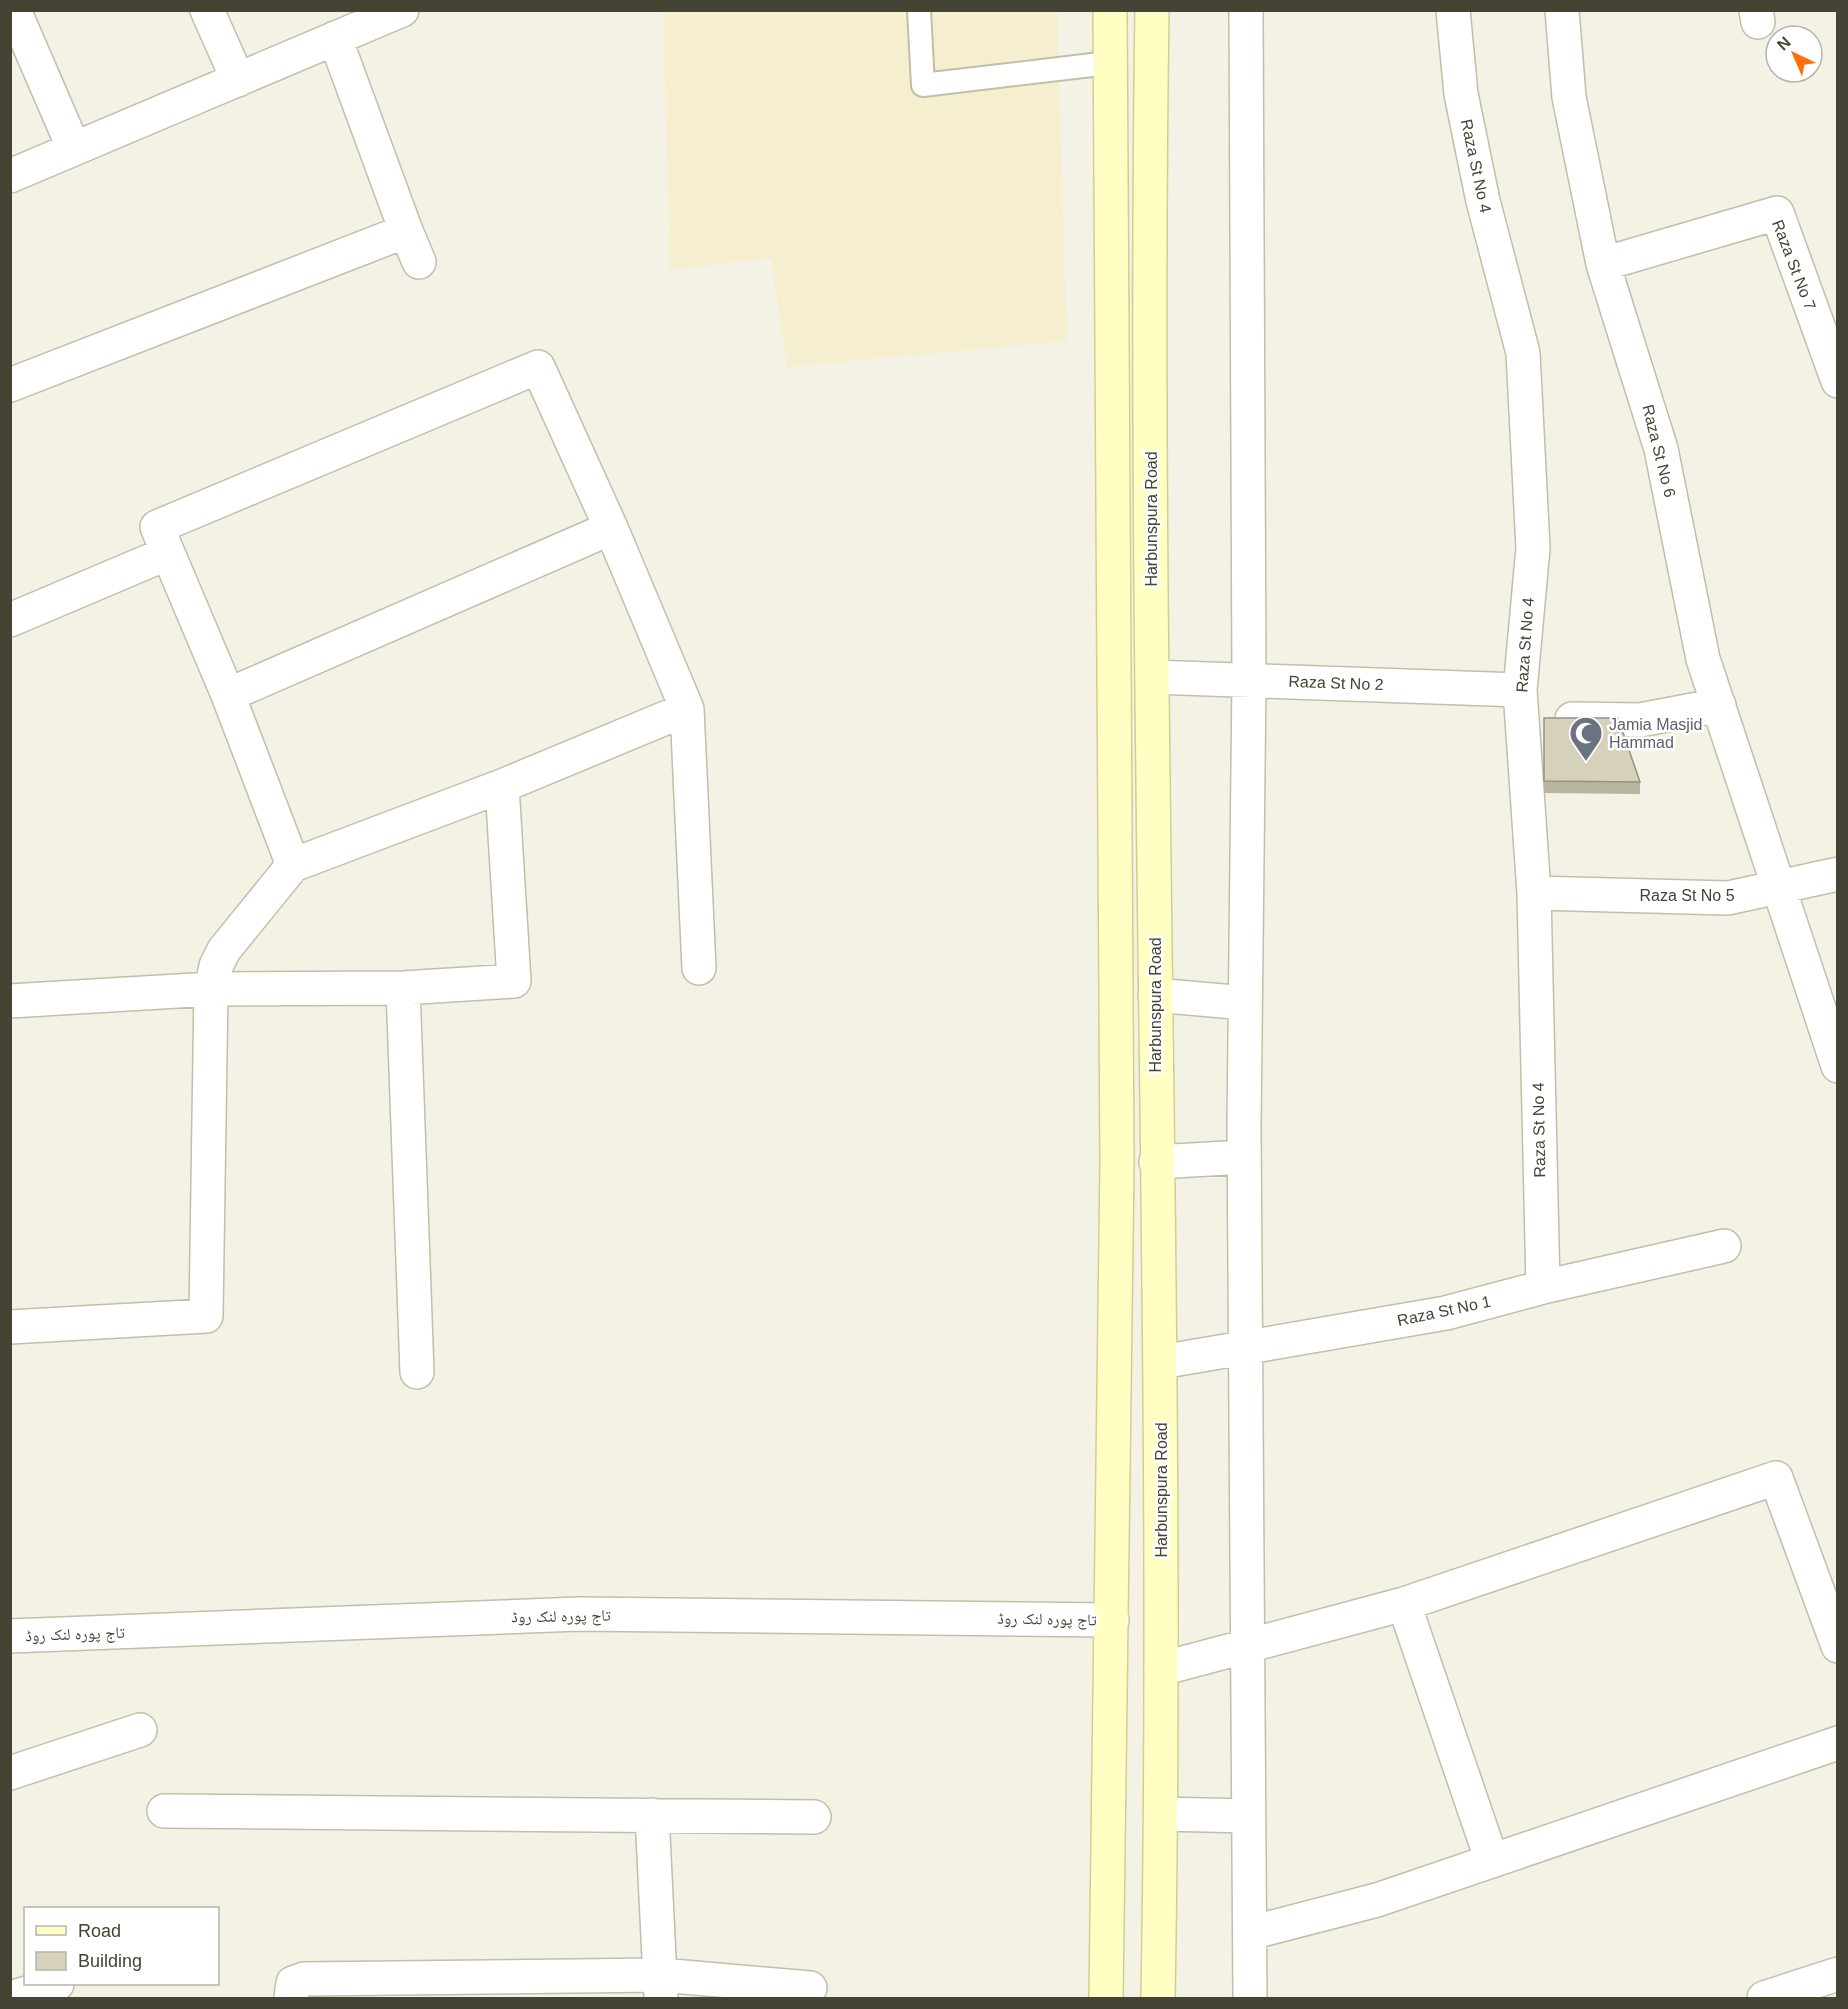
<svg xmlns="http://www.w3.org/2000/svg" width="1848" height="2009" font-family="Arial,'Noto Naskh Arabic',sans-serif">
<rect width="100%" height="100%" fill="#f3f2e5"/>
<path fill="#f6efcf" d="M663,11h394l10,330 -280,26 -16,-108 -101,10z"/>
<g fill="none" stroke-linecap="round" stroke-linejoin="round">
<defs>
<path id="service" d="M919,10l4,75 186,-22"/>
<path id="minor" d="M14,10l60,139
M207,10l31,70
M1246,10l3,669 -5,447 6,872
M1453,10l8,84 22,107 40,152 10,195 -13,142 14,203 9,394
M1562,10l7,87 34,167 58,185 42,210 135,407
M1756,10l2,12
M10,176l392,-166
M406,231l13,31
M1603,264l174,-51 61,168
M10,385l396,-154 -71,-193
M10,620l158,-67
M1152,677l368,13
M228,695l383,-167
M687,709l12,259
M1572,719l68,1 79,-15
M1534,893l194,5 110,-24
M403,988l14,384
M1155,995l90,8
M10,1001l201,-12 192,-1 111,-7 -12,-195
M1156,1162l88,-5
M10,1327l196,-11 5,-327 5,-23 8,-16 69,-85 209,-79 185,-77 -76,-181 -73,-161 -381,160 71,168 65,170
M1161,1362l285,-49 97,-26 181,-41
M1404,1604l88,257
M1161,1669l243,-65 372,-126 62,168
M10,1773l130,-43
M164,1811l650,6
M1162,1814l86,2
M652,1815l9,183
M1250,1933l127,-33 461,-157
M10,1998l47,-14
M291,1998l2,-15 11,-4 357,-4 149,13
M1764,1998l74,-24"/>
<path id="tertiary" d="M10,1636l569,-22 533,6"/>
<path id="secondary" d="M1152,10c-10,663 18,1326 6,1988
M1106,1998l11,-835 -7,-1153"/>
</defs>
<use href="#service" stroke="#c1bfaa" stroke-width="26"/>
<use href="#minor" stroke="#c1bfaa" stroke-width="36"/>
<use href="#tertiary" stroke="#c1bfaa" stroke-width="36"/>
<use href="#secondary" stroke="#d0cf91" stroke-width="36"/>
<use href="#service" stroke="#fff" stroke-width="22"/>
<use href="#minor" stroke="#fff" stroke-width="33"/>
<use href="#tertiary" stroke="#fff" stroke-width="33"/>
<use href="#secondary" stroke="#ffffc3" stroke-width="33"/>
</g>
<path fill="#b7b4a0" d="M1544,718l96,64v12l-96,-1z"/>
<path fill="#d5d1ba" stroke="#959282" stroke-width="1.5" d="M1544,718h74l22,64 -96,-1z"/>
<defs>
<symbol id="mosque-pin" viewBox="-11 -11 22 30"><path d="M0 17L-7.5 6A9.5 9.5 0 1 1 7.5 6Z" fill="#6b7280" stroke="#fff"/><path d="M3.5-4.9A6 6 0 1 0 3.5 4.9A5 5 0 1 1 3.5-4.9Z" fill="#fff"/></symbol>
</defs>
<g fill-rule="evenodd">
<use href="#mosque-pin" x="1567" y="714" width="38" height="52"/>
</g>
<g text-anchor="middle" dominant-baseline="central" stroke-width="5" stroke-linejoin="round" paint-order="stroke">
<g font-size="16" fill="#454334" stroke="#fff">
<text transform="translate(1476 166) rotate(78)">Raza St No 4</text>
<text transform="translate(1794 265) rotate(69)">Raza St No 7</text>
<text transform="translate(1659 451) rotate(76)">Raza St No 6</text>
<text transform="translate(1151 519) rotate(-90)">Harbunspura Road</text>
<text transform="translate(1525 645) rotate(-86)">Raza St No 4</text>
<text transform="translate(1336 683) rotate(2)">Raza St No 2</text>
<text x="1687" y="895">Raza St No 5</text>
<text transform="translate(1155 1005) rotate(-90)">Harbunspura Road</text>
<text transform="translate(1539 1130) rotate(-91)">Raza St No 4</text>
<text transform="translate(1444 1311) rotate(-12)">Raza St No 1</text>
<text transform="translate(1161 1490) rotate(-90)">Harbunspura Road</text>
<text transform="translate(561 1616) rotate(-1)">تاج پورہ لنک روڈ</text>
<text transform="translate(1047 1619) rotate(1)">تاج پورہ لنک روڈ</text>
<text transform="translate(75 1634) rotate(-2)">تاج پورہ لنک روڈ</text>
</g>
<g font-size="16" fill="#5b616d" stroke="#fff" text-anchor="start">
<text x="1609" y="724">Jamia Masjid<tspan x="1609" dy="18">Hammad</tspan></text>
</g>
</g>
<rect width="1848" height="2009" fill="none" stroke="#454334" stroke-width="24"/>
<rect x="24" y="1907" width="195" height="78" fill="#ffffff" stroke="#b5b4ae" stroke-width="1.5"/>
<rect x="36" y="1926" width="30" height="9" fill="#ffffc3" stroke="#b5b4ae" stroke-width="1.5"/>
<text x="78" y="1937" font-size="18" fill="#454334">Road</text>
<rect x="36" y="1952" width="30" height="18" fill="#d5d1ba" stroke="#b5b4ae" stroke-width="1.5"/>
<text x="78" y="1967" font-size="18" fill="#454334">Building</text>
<g transform="translate(1794 54) rotate(316)"><circle r="28" fill="#ffffff" stroke="#b5b4ae" stroke-width="1.5"/>
<path d="M0-4.5L10 22L0 15L-10 22Z" fill="#ff6f10"/>
<text y="-9" font-size="16" font-weight="bold" text-anchor="middle" fill="#454334">N</text>
</g>
</svg>
